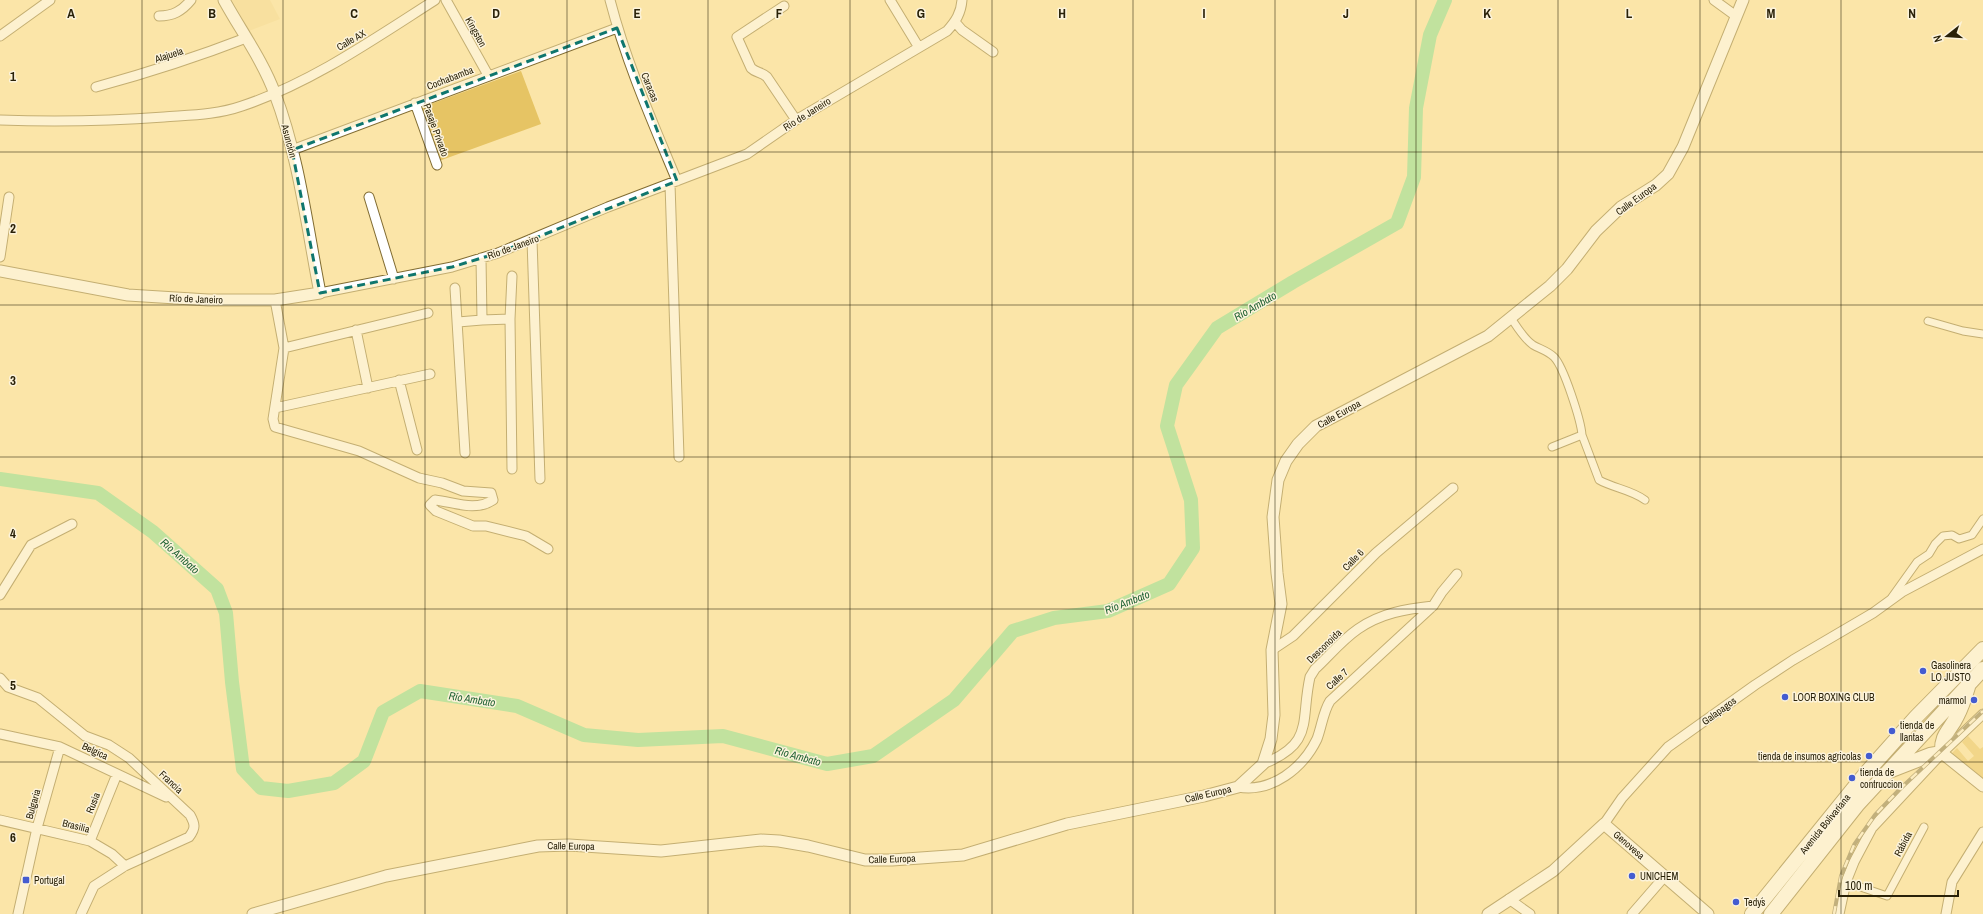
<svg xmlns="http://www.w3.org/2000/svg" width="1983" height="914" font-family="'Archivo Narrow',sans-serif">
<rect width="100%" height="100%" fill="#fbe5a8"/>
<path fill="#f3da95" d="M232,0h38l10,19 -31,12z"/>
<path fill="#e6c464" d="M521,71l20,53 -102,37 -19,-53z
M1968,736l12,13 3,-2v32l-32,-25 6,-6 11,13 6,-5 -12,-14z"/>
<g fill="none" stroke-linecap="round" stroke-linejoin="round">
<path stroke="#7bdd92" stroke-width="14" d="M0,479l98,14 55,39 64,57 9,24 6,69 11,87 18,19 27,3 46,-8 30,-22 19,-49 37,-21 97,15 67,29 54,5 85,-4 104,28 46,-8 81,-56 59,-69 41,-13 54,-7 61,-27 24,-36 -2,-48 -24,-74 9,-41 41,-57 76,-46 104,-59 17,-46 2,-69 14,-73 15,-35"/>
<defs>
<path id="pedestrian" d="M1511,318c6,9 13,21 22,27 7,4 15,6 21,12 10,10 27,64 28,78
M1928,321l35,10 20,3
M1552,447l30,-12 17,45c14,8 33,10 46,20
M1892,597l25,-35 12,-8 6,-10 8,-8 9,-1 7,4 13,-4 11,-16
M1846,882l41,14 37,-69"/>
<path id="minor" d="M446,0l42,75
M610,0c16,62 42,121 67,181
M890,0l28,46
M1714,0l22,16
M784,6l-47,31 14,31c5,5 11,4 16,9l29,43
M159,16c14,0 23,-5 32,-16
M955,22l7,8 31,22
M0,36l50,-36
M96,87c51,-14 101,-30 150,-49
M415,103l22,62
M0,120c55,2 109,1 164,-3 26,-2 52,-2 78,-11 69,-23 132,-67 193,-106
M292,150l325,-122
M670,184l9,273
M369,197l25,82
M532,240l8,239
M0,257l9,-60
M481,258l1,62 28,-1
M512,276l-2,43 2,150
M455,288l10,165
M320,293l132,-26 46,-14 110,-46 139,-53 49,-34 151,-89c9,-10 14,-18 15,-31
M275,300l9,48 -11,71 2,8 84,24 60,27 23,5 21,8 28,2 2,7c-18,12 -39,2 -58,0l-5,5 6,6 37,15h13l40,10 22,13
M458,322l24,-2
M356,330l12,58
M284,348l144,-35
M399,380l18,70
M275,408l155,-34
M0,595l31,-50 41,-21
M1272,650l21,-14 83,-83 77,-65
M0,678l8,9 30,11 47,38 24,9 20,13 61,57c5,9 6,13 -1,22l-64,29 -31,20 -13,28
M0,734l60,13 106,50
M1263,764c52,-21 37,-42 47,-87l5,-8c14,-13 27,-29 43,-40 23,-16 48,-20 75,-23
M1238,787c34,6 65,-19 79,-48 5,-13 6,-27 13,-38l103,-95 9,-14 15,-18
M0,820l90,21 22,13 13,12
M1604,824l18,-26 46,-51 87,-62 38,-25 80,-47 29,-21 81,-43
M90,841l27,-67
M1509,899l21,15
M18,914l19,-86 23,-81
M1632,914l33,-38
M1839,914l7,-32 8,-20 18,-34 70,-75 41,-39
M1946,914l6,-32 31,-50"/>
<path id="tertiary" d="M0,271l128,24 80,5h67l45,-7c-13,-66 -21,-136 -45,-199 -12,-33 -34,-63 -51,-94
M1942,753l41,33
M253,914l133,-38 152,-30 31,-1 92,6 100,-11 18,1 29,5 57,14h27l71,-5 104,-31 137,-28 34,-9 25,-23 8,-25 3,-24 -2,-65 9,-46 -4,-31 -4,-56 5,-37 8,-19 12,-17 18,-18 172,-90 62,-50 17,-17 29,-38 25,-24 35,-22 12,-11 15,-27 60,-147
M1488,914l65,-43 51,-47 104,90"/>
<path id="primary" d="M1889,771l41,-16 12,-2c-1,-19 8,-22 15,-37 5,-9 8,-19 11,-29
M1752,914l114,-141 50,-56 67,-68
M1771,914l87,-110 125,-135"/>
</defs>
<use href="#pedestrian" stroke="#816c32" stroke-width="9"/>
<use href="#minor" stroke="#816c32" stroke-width="11"/>
<use href="#tertiary" stroke="#816c32" stroke-width="13"/>
<use href="#primary" stroke="#816c32" stroke-width="16"/>
<use href="#pedestrian" stroke="#fff" stroke-width="7"/>
<use href="#minor" stroke="#fff" stroke-width="9"/>
<use href="#tertiary" stroke="#fff" stroke-width="11"/>
<use href="#primary" stroke="#fff" stroke-width="14"/>
<defs>
<path id="rail" d="M1834,914l7,-38 13,-31 21,-30 25,-26 83,-78"/>
</defs>
<use href="#rail" stroke="#7d6f48" stroke-width="4"/>
<use href="#rail" stroke="#fcf3db" stroke-width="2.5" stroke-dasharray="8" stroke-linecap="butt"/>
</g>
<path d="M0 0H1983V914H0ZM617,28l60,153 -179,72 -46,14 -132,26 -28,-143z" fill="#fbe5a8" fill-opacity=".55" fill-rule="evenodd"/>
<path fill="none" stroke="#0f766e" stroke-width="3" stroke-dasharray="8 5" stroke-linejoin="round" d="M617,28l60,153 -179,72 -46,14 -132,26 -28,-143z"/>
<path fill="none" stroke="#292108" stroke-width="1" stroke-opacity="0.55" d="M142,0v914M283,0v914M425,0v914M567,0v914M708,0v914M850,0v914M992,0v914M1133,0v914M1275,0v914M1416,0v914M1558,0v914M1700,0v914M1841,0v914M0,152h1983M0,305h1983M0,457h1983M0,609h1983M0,762h1983"/>
<g fill="#445cd0" stroke="#fcf3db" stroke-width="1.5">
<circle cx="1923" cy="671" r="4"/>
<circle cx="1785" cy="697" r="4"/>
<circle cx="1974" cy="700" r="4"/>
<circle cx="1892" cy="731" r="4"/>
<circle cx="1869" cy="756" r="4"/>
<circle cx="1852" cy="778" r="4"/>
<circle cx="1632" cy="876" r="4"/>
<rect x="22" y="876" width="8" height="8" rx="2"/>
<circle cx="1736" cy="902" r="4"/>
</g>
<g text-anchor="middle" dominant-baseline="central" stroke-width="3" stroke-linejoin="round" paint-order="stroke">
<g font-size="10" fill="#292108" stroke="#fcf3db">
<text transform="translate(476 32) rotate(61)">Kingston</text>
<text transform="translate(351 40) rotate(-30)">Calle AX</text>
<text transform="translate(169 55) rotate(-18)">Alajuela</text>
<text transform="translate(450 78) rotate(-21)">Cochabamba</text>
<text transform="translate(650 87) rotate(68)">Caracas</text>
<text transform="translate(807 114) rotate(-32)">Río de Janeiro</text>
<text transform="translate(436 130) rotate(70)">Pasaje Privado</text>
<text transform="translate(289 141) rotate(75)">Asunción</text>
<text transform="translate(1636 199) rotate(-36)">Calle Europa</text>
<text transform="translate(513 247) rotate(-20)">Río de Janeiro</text>
<text transform="translate(196 299) rotate(2)">Río de Janeiro</text>
<text transform="translate(1339 414) rotate(-29)">Calle Europa</text>
<text transform="translate(1353 560) rotate(-46)">Calle 6</text>
<text transform="translate(1324 646) rotate(-44)">Desconoida</text>
<text transform="translate(1337 679) rotate(-43)">Calle 7</text>
<text transform="translate(1719 711) rotate(-36)">Galapagos</text>
<text transform="translate(95 751) rotate(25)">Belgica</text>
<text transform="translate(171 782) rotate(43)">Francia</text>
<text transform="translate(1208 794) rotate(-13)">Calle Europa</text>
<text transform="translate(93 803) rotate(-68)">Rusia</text>
<text transform="translate(33 804) rotate(-74)">Bulgaria</text>
<text transform="translate(1825 824) rotate(-51)">Avenida Bolivariana</text>
<text transform="translate(76 826) rotate(14)">Brasilia</text>
<text transform="translate(1903 844) rotate(-62)">Rábida</text>
<text transform="translate(1629 845) rotate(41)">Genovesa</text>
<text transform="translate(571 846) rotate(1)">Calle Europa</text>
<text transform="translate(892 859) rotate(-2)">Calle Europa</text>
</g>
<g font-size="10" fill="#292108" stroke="#fcf3db" text-anchor="start">
<text x="1931" y="665">Gasolinera<tspan x="1931" dy="12">LO JUSTO</tspan></text>
<text x="1793" y="697">LOOR BOXING CLUB</text>
<text x="1966" y="700" text-anchor="end">marmol</text>
<text x="1900" y="725">tienda de<tspan x="1900" dy="12">llantas</tspan></text>
<text x="1861" y="756" text-anchor="end">tienda de insumos agricolas</text>
<text x="1860" y="772">tienda de<tspan x="1860" dy="12">contruccion</tspan></text>
<text x="1640" y="876">UNICHEM</text>
<text x="34" y="880">Portugal</text>
<text x="1744" y="902">Tedy´s</text>
</g>
<g font-size="11" font-style="italic" fill="#1e6233" stroke="#fcf3db">
<text transform="translate(1255 306) rotate(-30)">Río Ambato</text>
<text transform="translate(180 556) rotate(41)">Río Ambato</text>
<text transform="translate(1127 602) rotate(-21)">Río Ambato</text>
<text transform="translate(472 699) rotate(9)">Río Ambato</text>
<text transform="translate(798 756) rotate(15)">Río Ambato</text>
</g>
</g>
<g font-size="13" text-anchor="middle" font-weight="bold" fill="#292108" stroke="#fcf3db" stroke-width="3" stroke-linejoin="round" paint-order="stroke">
<text x="71" y="18">A</text>
<text x="212" y="18">B</text>
<text x="354" y="18">C</text>
<text x="496" y="18">D</text>
<text x="637" y="18">E</text>
<text x="779" y="18">F</text>
<text x="921" y="18">G</text>
<text x="1062" y="18">H</text>
<text x="1204" y="18">I</text>
<text x="1346" y="18">J</text>
<text x="1487" y="18">K</text>
<text x="1629" y="18">L</text>
<text x="1771" y="18">M</text>
<text x="1912" y="18">N</text>
<text x="13" y="81">1</text>
<text x="13" y="233">2</text>
<text x="13" y="385">3</text>
<text x="13" y="538">4</text>
<text x="13" y="690">5</text>
<text x="13" y="842">6</text>
</g>
<g transform="translate(1947 36) rotate(253)" stroke="#fcf3db" stroke-width="3" paint-order="stroke">
<path d="M0-3L7 15L0 10L-7 15Z" fill="#292108"/>
<text y="-6" font-size="11" font-weight="bold" text-anchor="middle" fill="#292108">N</text>
</g>
<path d="M1839 890v6h119v-6" fill="none" stroke="#292108" stroke-width="2"/>
<text x="1845" y="890" font-size="12" fill="#292108" stroke="#fcf3db" stroke-width="3" paint-order="stroke">100 m</text>
</svg>
